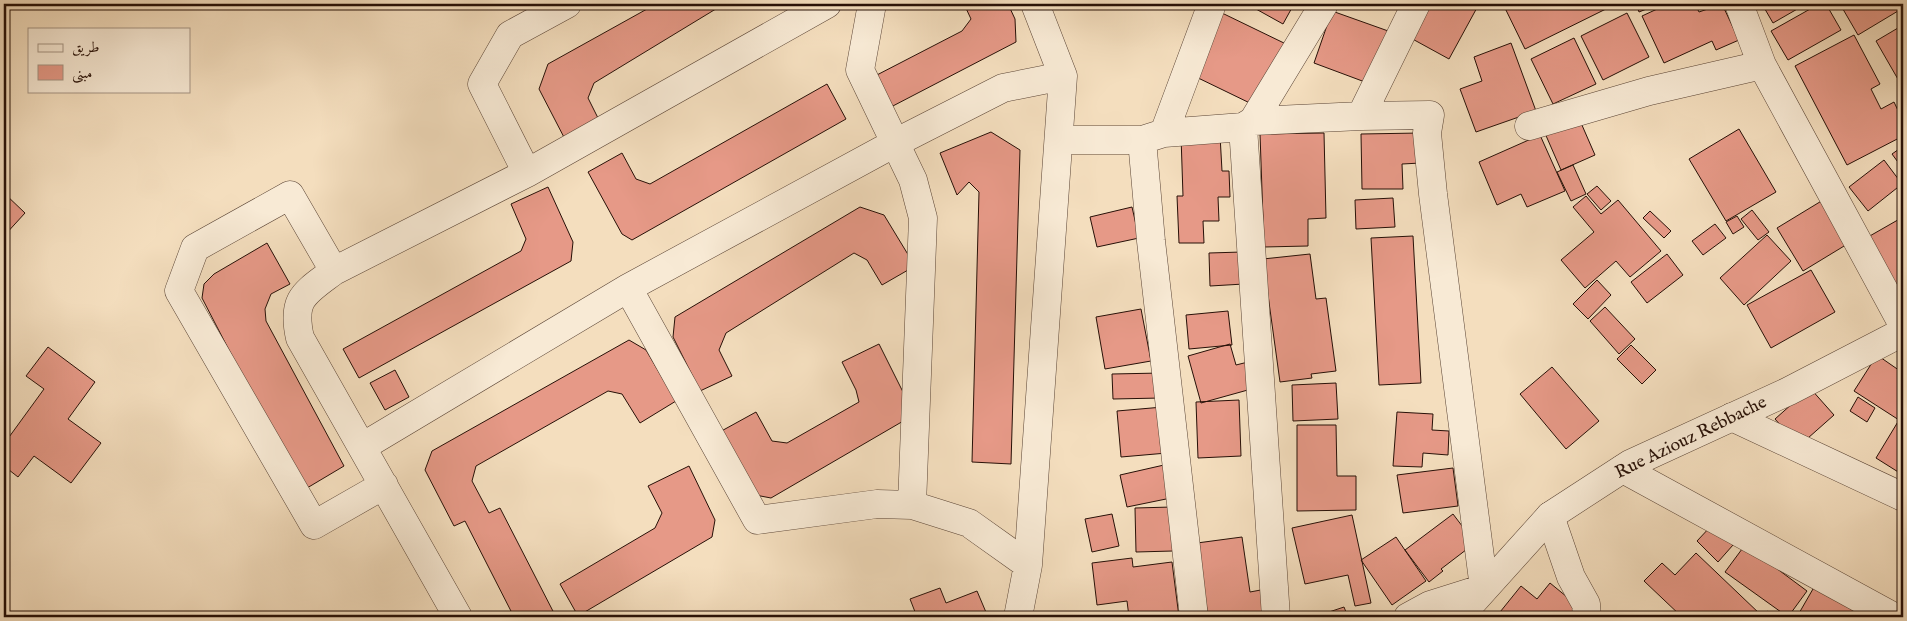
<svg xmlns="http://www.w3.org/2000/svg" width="1907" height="621" font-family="'IM FELL English',Amiri,serif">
<rect width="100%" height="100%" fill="#f4debe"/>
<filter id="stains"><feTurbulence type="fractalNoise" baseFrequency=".004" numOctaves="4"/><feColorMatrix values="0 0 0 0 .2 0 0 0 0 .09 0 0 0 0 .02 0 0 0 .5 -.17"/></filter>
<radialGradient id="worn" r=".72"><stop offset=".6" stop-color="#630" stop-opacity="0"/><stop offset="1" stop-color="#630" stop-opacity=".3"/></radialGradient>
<path fill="#e69987" stroke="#271007" d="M656,4h68l-130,79 -6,15 15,30 -35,17 -29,-56 9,-25z
M964,4h44l7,15 1,23 -127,66 -16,-31 89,-46 9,-12z
M1247,4h47l-11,20z
M1424,4h55l-30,55 -42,-23z
M1503,4h113l-91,45z
M1636,4h23l-20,8z
M1668,4h27l4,8 23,-8 17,36 -23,10 -4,-9 -48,22 -22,-47z
M1762,4h44l-33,19z
M1819,4h7l15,26 -53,30 -17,-29z
M1840,4h63v4l-45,27z
M1332,11l59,21 -18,53 -59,-22z
M1222,13l64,31 -30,62 -64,-31z
M1627,13l22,44 -46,23 -22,-44z
M1903,25v53l-4,3 -23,-40z
M1854,35l26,49 -9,5 10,20 13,-7 9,19v15l-56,29 -52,-99z
M1574,38l22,46 -43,20 -22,-45z
M1511,43l25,68 -60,21 -16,-43 22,-8 -8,-24z
M827,84l19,35 -214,121 -10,-6 -34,-62 34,-19 14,26 14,5z
M1578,116l17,39 -34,15 -17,-39z
M1739,129l37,63 -50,29 -37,-62z
M991,132l29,18 -9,314 -39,-2 7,-270 -10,-10 -12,13 -17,-42z
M1324,133l2,85 -18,1v27l-44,1 -4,-113z
M1420,133l1,30 -19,1 1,25h-41l-1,-55z
M1220,135l2,36h7l1,26h-12l1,24h-16l1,22h-25l-2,-47h6l-2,-60z
M1540,135l25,56 -38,16 -6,-13 -24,11 -18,-43z
M1902,147l1,1v21l-11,-15z
M1884,160l18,24 -34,27 -19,-24z
M1573,165l13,29 -15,7 -14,-29z
M1597,186l14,15 -10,9 -14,-16z
M548,187l25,55 -2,19 -212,117 -16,-29 178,-98 5,-12 -15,-35z
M4,193l21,20 -21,23z
M1586,196l15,18 17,-14 43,51 -31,26 -14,-16 -31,27 -24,-28 33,-28 -21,-25z
M1828,197l26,43 -51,31 -26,-43z
M1393,198l2,29 -39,2 -1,-29z
M860,207l24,8 31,51 -33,19 -15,-25 -13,-7 -128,80 -7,17 13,26 -32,15 -27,-54 2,-20z
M1132,207l7,31 -42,9 -7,-30z
M1752,210l17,22 -11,8 -17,-21z
M1650,211l21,20 -7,7 -21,-20z
M1737,216l7,11 -11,7 -7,-12z
M1903,217v80l-35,-60z
M1715,224l11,14 -23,17 -11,-14z
M1767,235l24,26 -47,44 -24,-27z
M1413,236l8,147 -42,2 -8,-147z
M267,243l23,41 -19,10 -6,15 1,12 78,145 -42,25 -100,-193 2,-14 10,-10z
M1242,252l2,32 -34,2 -1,-33z
M1310,254l6,45 10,-1 10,73 -25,3 1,4 -32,4 -17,-123z
M1667,254l16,21 -36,28 -16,-21z
M1811,270l24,42 -64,36 -24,-43z
M1597,280l14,15 -23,24 -15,-15z
M1605,307l30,32 -16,15 -29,-33z
M1141,309l10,52 -46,8 -9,-52z
M1228,311l4,34 -43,4 -3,-34z
M629,340l17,10 30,51 -36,22 -18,-29 -14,-3 -132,75 -4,15 17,32 11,-5 56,109h-42l-49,-96 -11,5 -29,-56 7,-19z
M879,344l28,56 -2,20 -134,78 -21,-4 -34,-60 40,-22 16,29 15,2 72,-41 -3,-12 -14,-28z
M1230,344l6,21 12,-3 7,26 -54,15 -13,-47z
M1631,345l25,25 -14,14 -25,-25z
M48,347l47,35 -27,37 33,24 -30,40 -37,-27 -16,21 -14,-11v-22l40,-55 -18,-13z
M1877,355l26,18v102l-27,-17 23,-38 -45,-29z
M1552,367l47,54 -33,28 -46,-55z
M395,370l14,27 -24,13 -15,-27z
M1161,373v25l-48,1 -1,-25z
M1336,383l2,36 -45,2 -1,-36z
M1810,388l24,27 -35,31 -24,-27z
M1858,397l17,11 -8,14 -17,-11z
M1239,400l2,56 -43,2 -2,-56z
M1163,407l4,46 -46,4 -4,-46z
M1397,412l36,2 -1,16 17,1 -1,24 -25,-2 -1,14 -29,-1z
M1297,425h39l1,51h19v34l-59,1z
M1164,465l7,33 -44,9 -7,-32z
M689,466l26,54 -3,17 -134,79 -18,-32 95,-56 7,-15 -14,-27z
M1453,468l5,38 -55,7 -6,-38z
M1172,507l1,44 -37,1 -1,-44z
M1112,514l7,32 -27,6 -7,-33z
M1453,514l22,29 -34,26 2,2 -14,11 -24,-32z
M1352,515l19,88 -16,3 -7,-31 -43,9 -13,-56z
M1712,525l21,20 -15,17 -21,-21z
M1242,537l8,55 16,-3 4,28h-62l-11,-74z
M1396,537l30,44 -34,24 -31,-45z
M1745,545l62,46 -19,26 -63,-45z
M1696,553l65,62 -2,2h-77l-38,-36 18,-18 13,12z
M1132,558l1,9 39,-5 7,55h-50l-2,-16 -30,4 -5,-42z
M1817,582l43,24 -7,11h-51l-4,-2z
M1550,583l28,23 -9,11h-83l4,-5 6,5 25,-31 16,13z
M940,588l6,15 31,-12 11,26h-71l-7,-18z
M1344,607l4,10h-34z
M1767,611l8,6h-13z"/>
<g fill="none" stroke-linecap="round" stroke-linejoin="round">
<defs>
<path id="minor" d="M872,4l-12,66 53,110 10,38 -11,287
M1739,4l23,61 141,260
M1361,116l55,-112
M1253,121l71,-117
M1529,126l120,-35 113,-26
M1243,127l33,490
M1164,133l48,-129
M1059,140h83l22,-7 79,-6 10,-6 108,-5 69,-1 -3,18 6,61 51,394 -54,17 -22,12
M1142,140l9,101 43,376
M527,173l-45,-89 28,-49 57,-31
M334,271l-44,-76 -95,53 -16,43 135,234 70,-40
M628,288l129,232 120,-16 35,1 57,18 59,42
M1732,417l171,80
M362,447l266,-159 267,-145 108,-55 60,-12
M1623,469l271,148
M1550,516l21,61 15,27 1,13
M458,617l-158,-279c-9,-40 5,-45 34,-67l193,-98 300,-169
M1018,617l10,-52 35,-489 -28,-72"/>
<path id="tertiary" d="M1459,617l91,-101 80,-52 159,-73 114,-59"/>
</defs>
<use href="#minor" stroke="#5a4435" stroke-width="29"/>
<use href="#tertiary" stroke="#5a4435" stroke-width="29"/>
<use href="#minor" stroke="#f8ead5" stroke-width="28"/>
<use href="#tertiary" stroke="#f8ead5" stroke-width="28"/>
</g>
<g text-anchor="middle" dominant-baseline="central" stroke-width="5" stroke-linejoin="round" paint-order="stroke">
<g font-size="18" fill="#271007" stroke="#f8ead5">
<text transform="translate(1691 438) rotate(-26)">Rue Aziouz Rebbache</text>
</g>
</g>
<rect width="1907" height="621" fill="none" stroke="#f4debe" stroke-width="20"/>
<rect x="5" y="5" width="1897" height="611" fill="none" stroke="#271007" stroke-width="2.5"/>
<rect x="10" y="10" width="1887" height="601" fill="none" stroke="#271007"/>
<rect x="28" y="28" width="162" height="65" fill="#f8ead5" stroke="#a49383"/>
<rect x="38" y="44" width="25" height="8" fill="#f8ead5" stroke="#a49383"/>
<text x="72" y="52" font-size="15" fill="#271007">طريق</text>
<rect x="38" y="65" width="25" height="15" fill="#e69987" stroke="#a49383"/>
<text x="72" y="78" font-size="15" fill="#271007">مبنى</text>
<rect width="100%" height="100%" filter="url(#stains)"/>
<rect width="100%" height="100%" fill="url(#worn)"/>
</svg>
